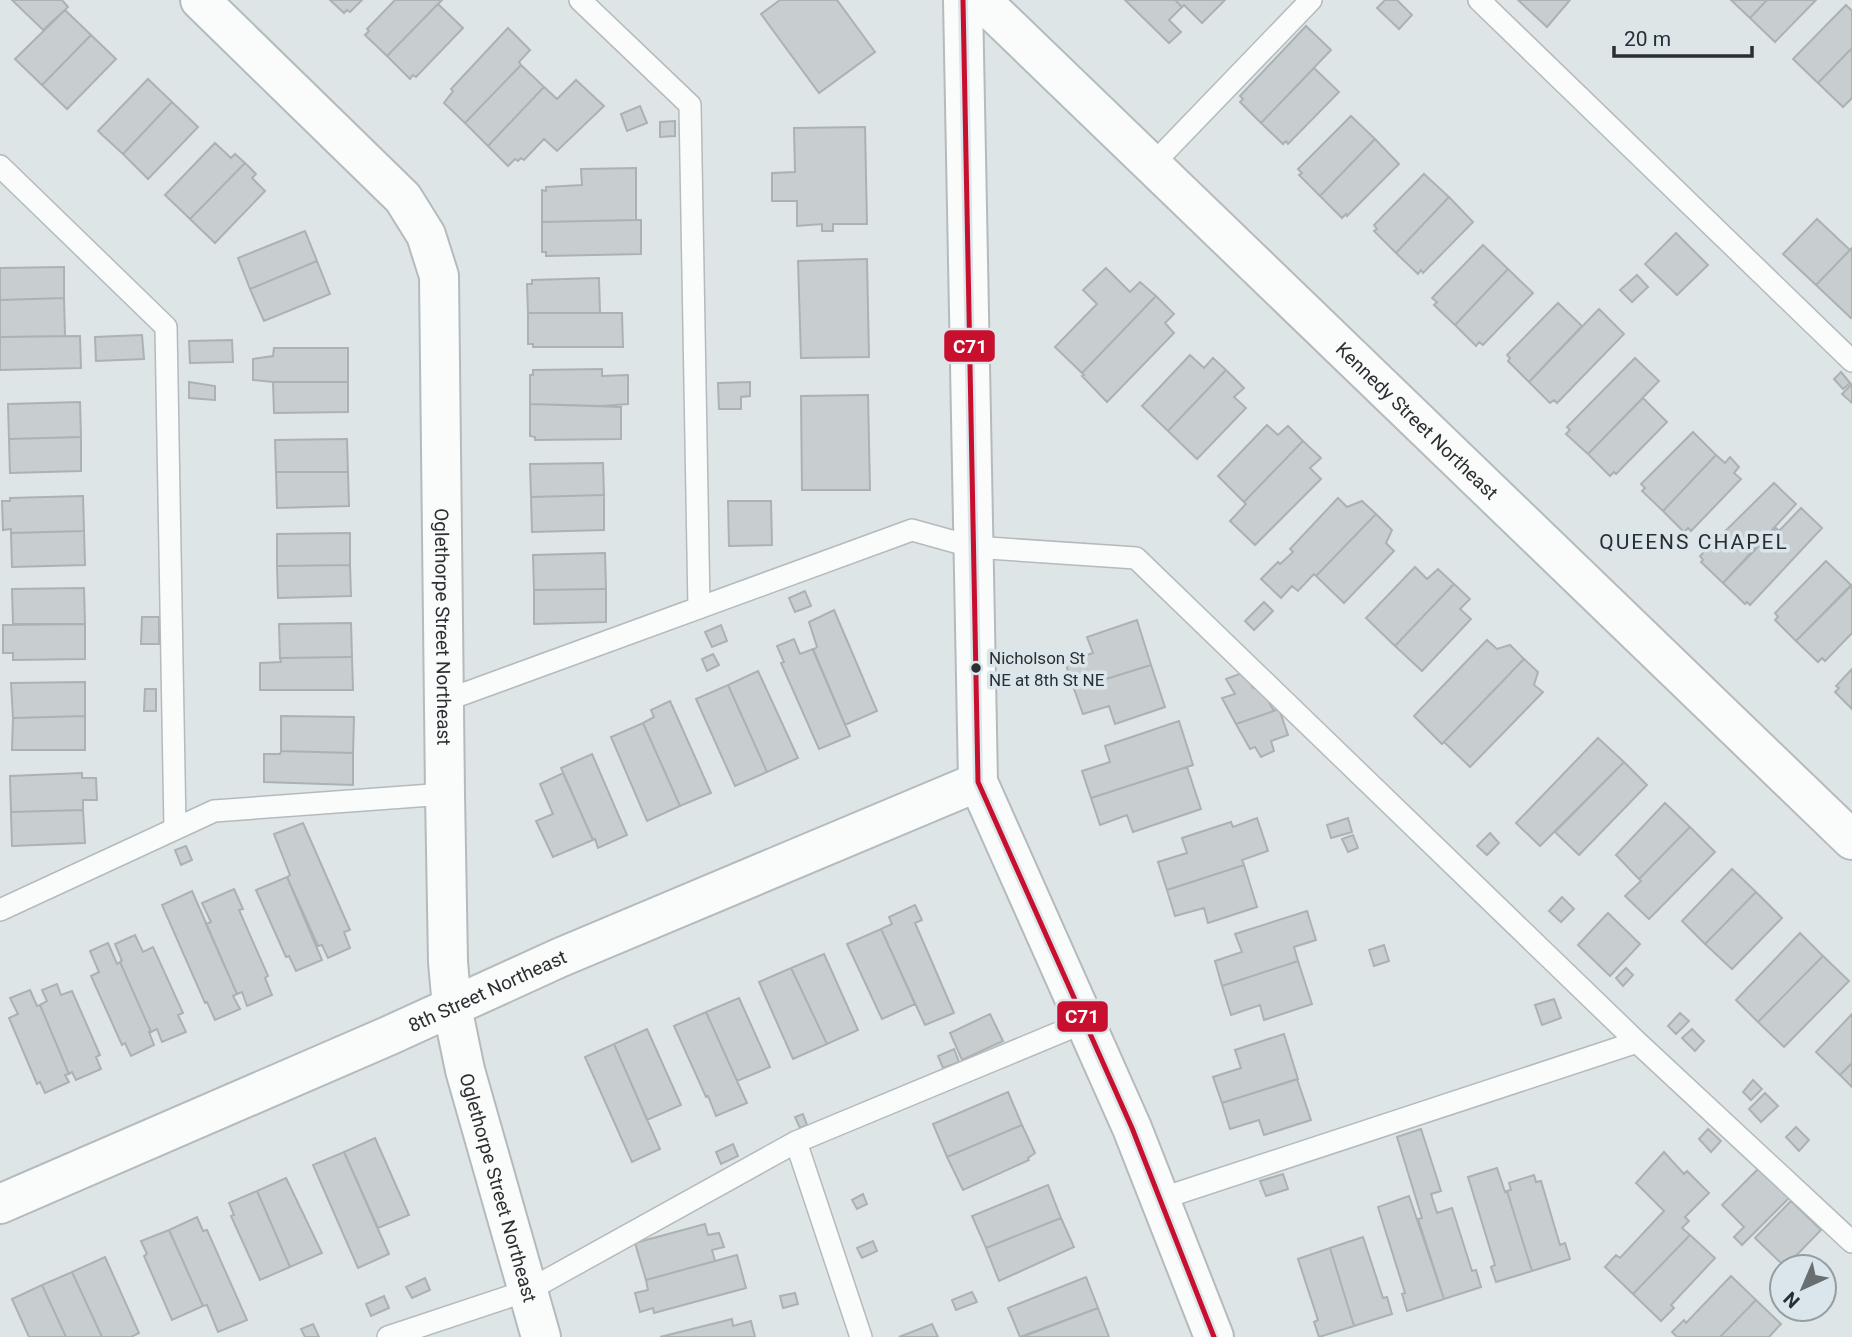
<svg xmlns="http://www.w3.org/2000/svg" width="1852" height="1337" font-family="Roboto,sans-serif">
<rect width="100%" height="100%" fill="#dee5e7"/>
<path fill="#c8ced0" stroke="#acb1b3" stroke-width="2" d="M12,0h50l6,7 -25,23z
M330,0h32l-12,12 -3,-2 -3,3z
M395,0h47l-55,56 -22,-21 4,-4 -2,-2z
M780,0h57l38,52 -56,41 -58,-79z
M1125,0h50l7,7 -13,13 12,12 -12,11z
M1175,0h50l-23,23 -18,-18 -2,2z
M1385,0h12l15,15 -13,14 -22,-21z
M1518,0h52l-23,27z
M1731,0h36l-17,18z
M1767,0h49l-41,42 -25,-24z
M438,4l25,24 -47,49 -3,-2 -3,4 -23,-23z
M1846,5l6,6v37l-34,35 -25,-24z
M65,10l26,25 -49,50 -27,-26z
M1306,26l25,24 -70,73 -21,-21 3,-3 -3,-3z
M508,28l22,22 -11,12 2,3 -56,58 -21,-20 9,-12 -2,-2z
M91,35l25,24 -49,50 -25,-24z
M1852,48v50l-9,9 -25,-24z
M521,65l23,22 -56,59 -23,-23z
M1314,68l25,24 -51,52 -2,-3 -3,3 -22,-21z
M148,79l24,23 -49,52 -25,-23z
M576,80l28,26 -47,45 -13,-12 -20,21 -3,-2 -3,3 -3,-2 -7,7 -20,-20 56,-59 13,12z
M172,102l26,25 -50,52 -25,-25z
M640,106l7,17 -20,8 -6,-17z
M1351,116l24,23 -55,57 -21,-21 3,-2 -4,-4z
M675,121v15l-15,1v-15z
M865,127l2,97h-34v7h-11v-7l-25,2v-25h-25v-28l23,-1 -1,-44z
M1375,139l24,25 -52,52 -1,-2 -4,4 -22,-22z
M215,143l16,15 4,-4 10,9 -55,56 -25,-24z
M245,163l11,11 -4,4 13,13 -50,52 -25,-24z
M636,168v52l-94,2v-32l4,1v-4l36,-2 -1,-16z
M1424,174l25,23 -53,56 -22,-22 3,-2 -3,-4z
M1449,197l24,25 -50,51 -2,-3 -3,4 -22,-21z
M1817,219l33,31 -34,35 -33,-31z
M636,220h5v34l-95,2v-4h-4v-30z
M305,231l12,30 -67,28 -12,-31z
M1676,233l32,32 -31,30 -32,-31z
M1483,245l25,24 -53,56 -21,-20 3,-3 -5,-4z
M1852,248v69l-1,1 -35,-33z
M867,259l2,98 -68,1 -3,-97z
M317,261l13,33 -66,27 -14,-32z
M64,267v31l-64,2v-32z
M1106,268l24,24 10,-10 16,14 -74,77 -27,-26 42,-43 -14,-14z
M1508,269l25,24 -50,52 -4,-3 -3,4 -21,-21z
M1637,275l11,12 -16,15 -12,-12z
M599,278l1,35h-72l-1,-29h5v-4z
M1156,296l18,18 -9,9 9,10 -67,69 -25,-26 2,-1 -2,-2z
M64,298l1,38 -65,1v-37z
M1558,303l24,23 -53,56 -21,-21 2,-3 -3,-3z
M1599,309l25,25 -67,69 -3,-3 -4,3 -21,-21z
M528,313h94l1,34h-90v-3h-5z
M142,335l2,24 -48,2 -1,-24z
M80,336l1,32 -81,2v-33z
M232,340l1,22 -43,1 -1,-22z
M274,348h74v34h-75l-20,-2v-21l20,-3z
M1190,355l14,13 9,-10 13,12 -58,61 -26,-25z
M1635,358l24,23 -71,73 -22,-20 4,-4 -3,-3z
M602,369v7l26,-1v29l-26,2 -72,-2v-29h3v-5z
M1226,370l18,18 -10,9 12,11 -49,51 -29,-28z
M1841,372l9,11 -7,6 -9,-10z
M189,382l26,4v14l-26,-2z
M273,382h75v30l-74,1z
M750,382v14l-9,1v12h-22l-1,-26z
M1852,384v19l-10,-9z
M868,395l2,95h-68l-1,-94z
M1643,398l24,24 -51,52 -2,-2 -4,4 -22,-22z
M80,402l1,35 -72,2 -1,-35z
M530,404l91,3v32l-86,1v-3l-5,-1z
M1267,425l11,10 10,-9 15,15 -59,61 -26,-26z
M1693,432l23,23 -53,56 -21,-20 3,-3 -4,-4z
M81,437v34l-71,2 -1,-34z
M347,439l1,33h-72l-1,-32z
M1303,441l18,17 -11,10 11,11 -66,66 -25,-24 16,-17 -2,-2z
M1716,455l9,8 5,-6 9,10 -5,6 7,6 -50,52 -3,-3 -4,4 -21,-21z
M603,463l1,32 -73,2 -1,-33z
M276,472h72l1,34 -72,2z
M1774,483l22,21 -73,79 -22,-21 2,-2 -3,-4z
M604,495v35l-72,2 -1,-35z
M83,496l1,35 -73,2v-4l-8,1 -1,-29h8v-3z
M1338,498l9,9 15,-6 14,13 -60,62 -2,-2 -16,17 -6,-5 -11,12 -20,-19 17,-17 2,2 13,-12 -3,-3z
M728,501h43l1,44 -43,1z
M1801,508l21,20 -72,77 -3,-3 -2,2 -22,-21 53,-55 3,3z
M1376,514l16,16 -6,13 8,8 -50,52 -28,-27z
M84,531l1,34 -73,2 -1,-34z
M350,533v32l-73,1v-32z
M605,553l1,36 -72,1 -1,-35z
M1826,561l25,24 -55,56 -21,-21 3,-3 -3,-4z
M350,565l1,31 -73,2 -1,-32z
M1415,567l12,12 11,-10 16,15 -59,62 -29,-28z
M1454,584l16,15 -10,10 11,10 -49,52 -27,-25z
M1852,585v48l-27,28 -3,-3 -4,4 -22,-21z
M84,588l1,36h-72l-1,-35z
M606,589v33l-72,2v-34z
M805,591l6,15 -16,6 -6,-14z
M1264,602l9,9 -19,19 -9,-9z
M834,610l43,101 -32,14 -32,-75 4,-3 -8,-25z
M142,617h17v27h-18z
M1137,620l14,45 -77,24 -9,-27 28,-9 -6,-16z
M351,623l1,34 -72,1 -1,-34z
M85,624v35l-72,1v-7h-10v-28z
M721,625l6,16 -15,6 -7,-15z
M794,639l6,15 13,-5 37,87 -31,13 -38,-86 3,-1 -7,-16z
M1487,640l10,9 13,-4 14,14 -82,85 -28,-28z
M713,654l6,11 -12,6 -5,-12z
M352,657l1,33h-93v-27l21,-1 -1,-4z
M1524,659l14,13 -4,13 9,7 -73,75 -26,-25z
M1151,665l14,42 -50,17 -6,-18 -26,8 -9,-25z
M1852,669v40l-17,-17 4,-4 -3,-2z
M758,671l40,87 -31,14 -39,-87z
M1245,672l8,16 6,-3 15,26 -38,13 -14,-26 13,-4 -9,-15z
M85,682v34l-72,2 -2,-35z
M728,685l39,87 -32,14 -39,-87z
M145,689h11v22h-12z
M670,701l41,92 -31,13 -37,-83 11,-6 -3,-7z
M1279,709l9,26 -17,6 3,10 -13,6 -6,-10 -5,2 -14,-25z
M85,716v34h-73l1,-32z
M281,716l73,1 -1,36 -72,-2z
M1179,721l14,44 -102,33 -9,-27 28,-9 -5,-16z
M643,723l37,83 -33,15 -36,-84z
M1598,738l26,24 -84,84 -24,-23z
M281,751l72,2v32l-89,-3v-28h16z
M592,754l35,81 -29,13 -3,-9 -2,1 -32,-72z
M1624,762l23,23 -68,70 -24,-23z
M1187,767l14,42 -68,23 -6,-17 -27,10 -9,-27z
M82,773v5h14l1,22h-14v10l-72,2 -1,-36z
M563,773l30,67 -40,17 -17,-36 17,-7 -13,-30z
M1665,803l25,24 -51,52 -23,-24z
M83,810l2,33 -73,3 -1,-34z
M1257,818l11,33 -26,9 2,5 -77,25 -9,-28 29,-9 -5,-15 49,-16 2,5z
M1348,818l4,14 -21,6 -4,-13z
M303,823l47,107 -6,2 6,16 -22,10 -6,-13 -4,1 -31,-69 3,-2 -16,-41z
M1690,827l25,25 -66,67 -24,-23 16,-15 -2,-2z
M1490,833l9,10 -12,12 -10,-9z
M1353,835l5,13 -10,4 -6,-13z
M186,846l6,14 -11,5 -6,-15z
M1244,865l13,42 -49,16 -4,-15 -29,8 -8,-26z
M1732,869l24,23 -51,52 -23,-23z
M287,877l35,83 -26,11 -7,-15 -3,1 -30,-67z
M234,889l9,20 -4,1 29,66 -3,2 7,17 -25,11 -5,-14 -5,2 -31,-70 5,-2 -9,-19z
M192,891l45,103 -4,2 7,13 -25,11 -8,-18 -2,1 -43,-98z
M1756,892l26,26 -50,51 -27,-25z
M1562,897l12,12 -13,13 -12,-11z
M915,905l7,15 -7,3 39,90 -29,12 -44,-96 11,-5 -3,-7z
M1307,911l9,29 -22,7 4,14 -76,25 -7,-25 27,-9 -7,-18z
M1608,913l32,31 -30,32 -32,-31z
M881,929l34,75 -33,15 -35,-75z
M1800,933l23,23 -65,66 -22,-22z
M135,935l8,17 10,-5 30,66 -5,2 8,17 -24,10 -5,-13 -6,3 -31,-70 2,-1 -7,-17z
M108,943l9,21 3,-2 31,70h-2l5,13 -23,11 -6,-13 -3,2 -31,-69 8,-4 -9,-21z
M1384,945l5,16 -15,5 -5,-16z
M824,954l34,76 -31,14 -36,-76z
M1823,956l26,25 -65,66 -26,-25z
M1298,961l14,43 -48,16 -4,-15 -29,10 -9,-29z
M791,968l36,76 -34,15 -34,-77z
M1626,968l7,7 -10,11 -7,-8z
M57,984l4,11 11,-4 28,64 -4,2 5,12 -25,11 -4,-8 -3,2 -29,-69 7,-4 -5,-11z
M30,990l7,16 3,-1 29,69 -4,1 4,7 -24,11 -5,-11 -3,2 -28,-66 9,-4 -8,-16z
M739,998l31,69 -33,14 -31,-69z
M1554,999l7,19 -19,7 -7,-20z
M706,1012l41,91 -31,13 -8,-20 -2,1 -32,-71z
M1680,1013l9,8 -13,13 -8,-8z
M990,1014l13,27 -41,19 -12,-27z
M1852,1014v49l-12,12 -24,-23z
M647,1029l34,76 -34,15 -33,-76z
M1692,1029l12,12 -9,10 -13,-13z
M1284,1034l14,45 -76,24 -9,-26 28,-9 -6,-18z
M614,1044l46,105 -28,13 -47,-105z
M954,1049l5,13 -16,6 -5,-12z
M1852,1063v24l-12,-12z
M1297,1079l14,41 -47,15 -5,-15 -29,9 -8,-26z
M1753,1080l9,9 -11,11 -8,-8z
M1008,1092l14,33 -75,32 -14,-33z
M1765,1093l13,13 -17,16 -12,-13z
M803,1114l4,11 -7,3 -5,-11z
M1022,1125l13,28 -7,5 1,2 -66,30 -16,-33z
M1796,1127l13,13 -10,11 -13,-14z
M1421,1129l20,62 -10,3 6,19 15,-5 20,63 4,-1 5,17 -37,12 -26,-80 4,-1 -25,-81z
M1708,1129l13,12 -10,11 -12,-13z
M375,1138l34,77 -31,13 -34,-76z
M733,1144l5,12 -17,8 -5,-12z
M344,1152l45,102 -31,14 -45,-103z
M1664,1152l20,22 3,-3 22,22 -24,24 4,4 -7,7 8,7 -57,59 -28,-27 11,-12 4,3 44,-47 -28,-28z
M1497,1168l8,24 2,-1 25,80 -36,11 -5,-15 4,-2 -27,-88z
M1759,1168l30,30 -47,47 -8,-8 10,-10 -22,-22z
M1283,1174l5,15 -22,7 -6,-15z
M1534,1175l2,7 5,-1 19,64 5,-2 5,16 -38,12 -25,-80 4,-1 -2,-7z
M286,1178l36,75 -32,14 -33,-76z
M1048,1185l13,33 -75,30 -14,-32z
M257,1191l33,76 -30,13 -29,-64 3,-1 -5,-12z
M863,1194l4,10 -10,5 -5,-9z
M1409,1196l35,103 -37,12 -5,-17 3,-1 -27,-86z
M1791,1201l30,29 -36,37 -30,-29z
M197,1217l6,14 4,-1 40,90 -29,12 -11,-27 -4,1 -34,-76z
M1061,1218l13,29 -75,34 -13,-33z
M705,1224l3,11 11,-2 5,14 -12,3 3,11 -69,19 -11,-37z
M169,1230l34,76 -31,14 -28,-64 3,-2 -6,-13z
M1690,1235l25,23 -44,47 3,3 -13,13 -28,-27z
M1363,1237l20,61 4,-1 5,17 -38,12 -24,-78z
M873,1241l4,10 -15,7 -5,-10z
M1330,1248l24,78 -35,11 -5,-15 4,-2 -20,-61z
M737,1255l9,33 -92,25 -1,-5 -13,4 -5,-19 13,-3 -2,-10z
M105,1257l34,76 -8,4h-29l-30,-65z
M72,1272l30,65h-36l-24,-52z
M1731,1276l25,24 -36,37h-43l-5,-5 12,-12 2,3z
M1086,1277l12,31 -78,29 -12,-29z
M425,1278l5,12 -18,8 -6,-11z
M42,1285l24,52h-37l-17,-38z
M972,1292l5,10 -21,8 -4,-10z
M795,1293l3,11 -15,4 -3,-12z
M384,1296l5,12 -18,8 -5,-12z
M1756,1300l25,24 -12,13h-49z
M1098,1308l11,29h-87z
M732,1319l1,7 18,-5 4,16h-95z
M313,1324l6,13h-14l-4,-8z
M932,1324l6,13h-39z"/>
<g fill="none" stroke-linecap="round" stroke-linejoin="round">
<defs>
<path id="lane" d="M580,0l110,105 9,503
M1479,0l373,361
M1152,165l159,-165
M0,166l166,161 9,502
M444,701l468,-171 61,17 163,11 501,484 215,200
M0,910l214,-99 231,-17
M796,1142l65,195
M1160,1199l477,-157
M388,1337l141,-47 267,-148 289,-120"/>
<g id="street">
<path id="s1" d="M200,0l203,198 23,37 13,41 6,518 3,168 4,45 13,63 76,267"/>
<path d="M963,0l15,782 154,346 82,209"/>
<path id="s2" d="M981,0l871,840"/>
<path id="s3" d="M0,1204l388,-168 171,-78 419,-176"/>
</g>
</defs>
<use href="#lane" stroke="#b5babc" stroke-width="24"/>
<use href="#street" stroke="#b5babc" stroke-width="42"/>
<use href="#lane" stroke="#fafbfb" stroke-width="21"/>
<use href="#street" stroke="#fafbfb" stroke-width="38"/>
<defs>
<path id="bus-1" d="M963,0l15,782 154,346 82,209"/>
</defs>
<use href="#bus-1" stroke="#dae6eb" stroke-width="10"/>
<use href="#bus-1" stroke="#c8102e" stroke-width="5"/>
</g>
<circle fill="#2a2f31" stroke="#dae6eb" stroke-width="2.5" cx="976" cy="668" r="6"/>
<g text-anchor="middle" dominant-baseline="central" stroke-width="7" stroke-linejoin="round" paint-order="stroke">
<g font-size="17" fill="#2a2f31" stroke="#dae6eb" text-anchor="start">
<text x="989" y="658">Nicholson St<tspan x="989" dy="22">NE at 8th St NE</tspan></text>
</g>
<g font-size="19" fill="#2a2f31" stroke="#dae6eb">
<text stroke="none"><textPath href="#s2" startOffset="606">Kennedy Street Northeast</textPath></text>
<text stroke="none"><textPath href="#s1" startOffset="721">Oglethorpe Street Northeast</textPath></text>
<text stroke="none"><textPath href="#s3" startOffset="532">8th Street Northeast</textPath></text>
<text stroke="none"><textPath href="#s1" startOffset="1288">Oglethorpe Street Northeast</textPath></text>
</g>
<g font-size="21" letter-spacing="2" fill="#2a2f31" stroke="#dae6eb">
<text x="1694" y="542">QUEENS CHAPEL</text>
</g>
</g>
<g stroke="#dae6eb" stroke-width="2.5">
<rect x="943" y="329" width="53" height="34" rx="7" fill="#c8102e"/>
<rect x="1056" y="1000" width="53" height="33" rx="7" fill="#c8102e"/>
</g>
<g font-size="19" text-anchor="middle" font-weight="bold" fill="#fff">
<text x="970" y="353">C71</text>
<text x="1082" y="1023">C71</text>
</g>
<g transform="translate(1803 1288) rotate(224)"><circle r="33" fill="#dae6eb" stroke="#949da1" stroke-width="2"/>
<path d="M0-5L12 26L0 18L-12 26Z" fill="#696f71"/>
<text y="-10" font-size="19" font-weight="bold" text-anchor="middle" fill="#2a2f31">N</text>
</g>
<path d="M1614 46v10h138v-10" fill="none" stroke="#2a2f31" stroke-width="3.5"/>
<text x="1624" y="46" font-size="21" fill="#2a2f31" stroke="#dae6eb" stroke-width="5" paint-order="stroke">20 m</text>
</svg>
